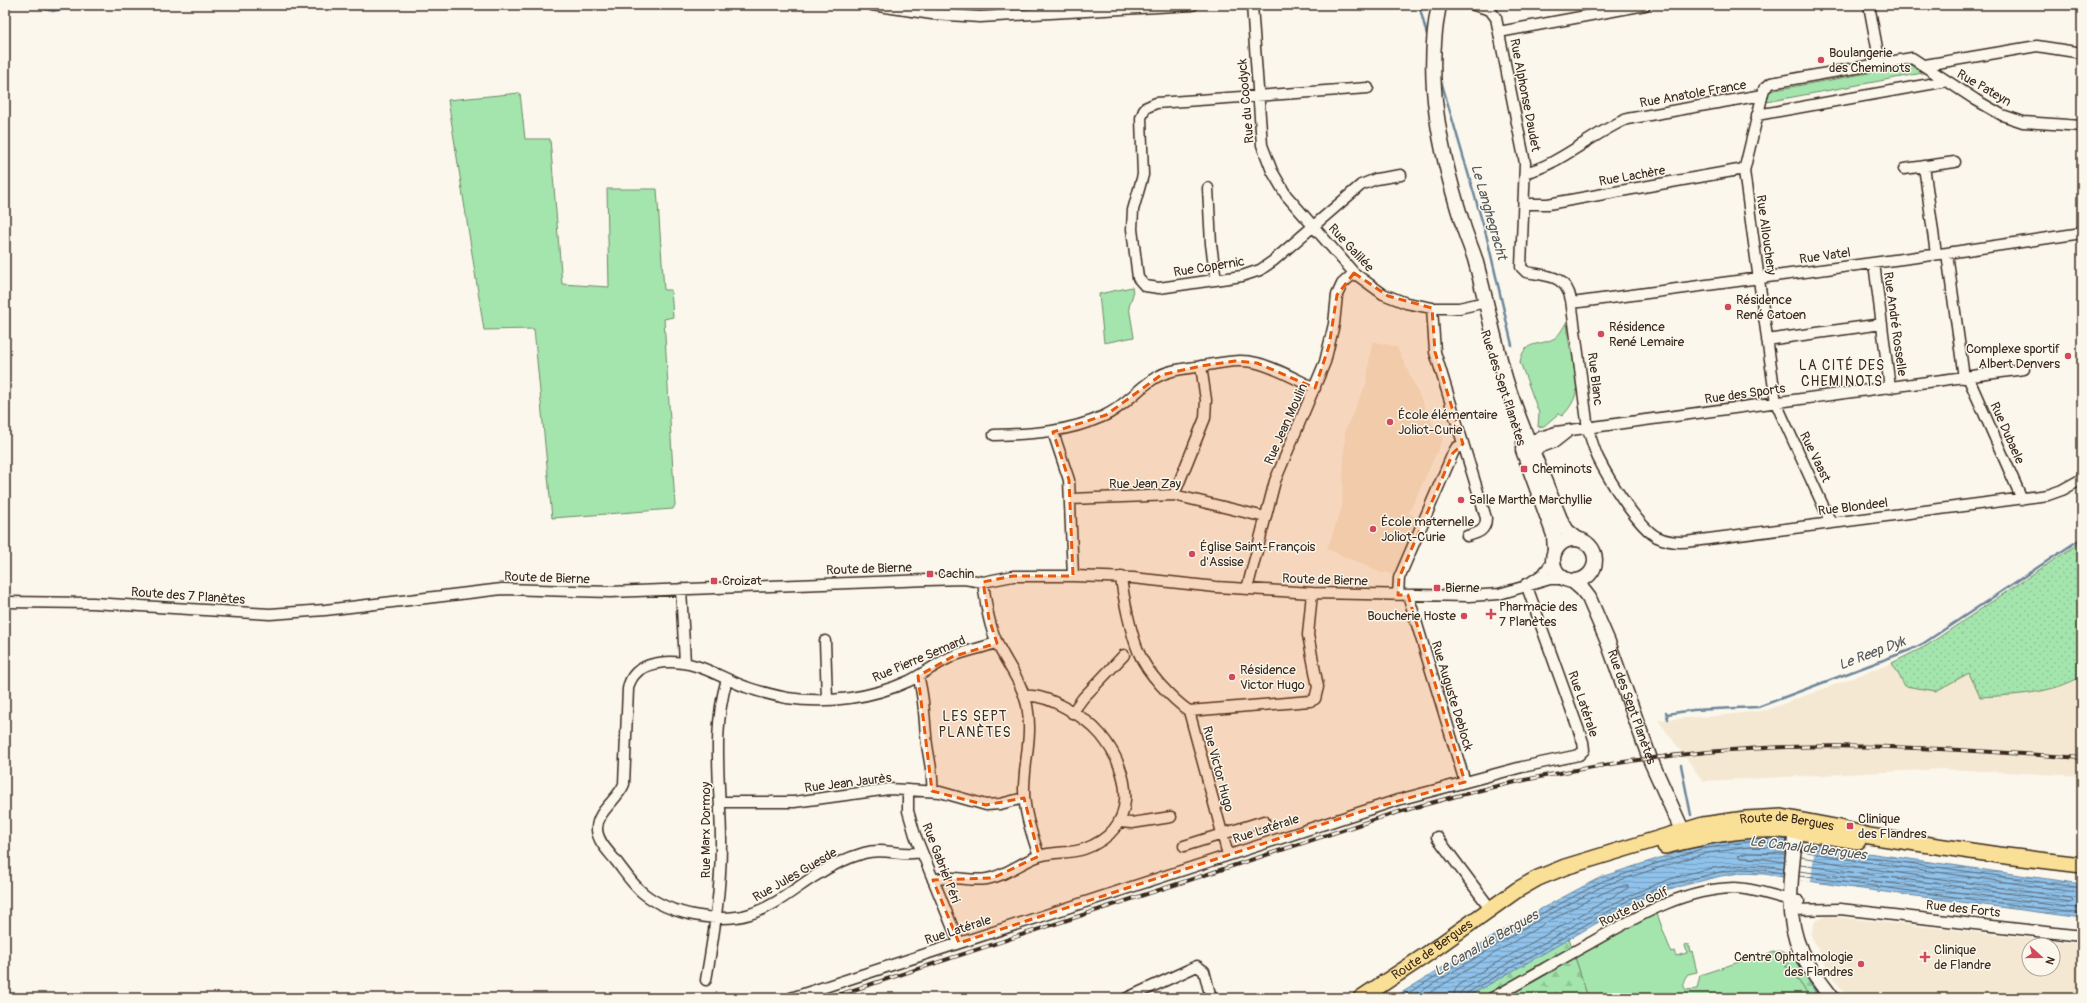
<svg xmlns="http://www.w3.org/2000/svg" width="2087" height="1003" font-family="Pangolin,sans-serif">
<defs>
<pattern id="forest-firs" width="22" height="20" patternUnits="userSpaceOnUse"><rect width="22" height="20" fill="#a4e5ae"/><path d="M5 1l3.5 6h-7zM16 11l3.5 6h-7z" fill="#8ec595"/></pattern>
<pattern id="garden-dots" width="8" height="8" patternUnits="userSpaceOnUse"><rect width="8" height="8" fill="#a4e5ae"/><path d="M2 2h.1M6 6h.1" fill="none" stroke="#8ec595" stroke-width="1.8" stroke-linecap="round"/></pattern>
<pattern id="water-rules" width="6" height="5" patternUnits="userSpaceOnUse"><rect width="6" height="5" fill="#8fc3ec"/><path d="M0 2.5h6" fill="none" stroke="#769fbf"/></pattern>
</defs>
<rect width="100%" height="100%" fill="#fbf7ec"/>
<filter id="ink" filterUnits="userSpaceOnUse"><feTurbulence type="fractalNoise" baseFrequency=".025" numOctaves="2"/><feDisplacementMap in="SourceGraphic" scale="8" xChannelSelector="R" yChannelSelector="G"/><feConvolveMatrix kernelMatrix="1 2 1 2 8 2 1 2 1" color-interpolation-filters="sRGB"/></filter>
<g filter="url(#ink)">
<path fill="#f4e8d2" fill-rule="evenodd" d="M1372,341l25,6 38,82 8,4 -2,4 2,2 -34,74 9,5 -25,57 -8,-3 -1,2 -57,-25 15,-42 3,-77 21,-46z
M1892,663l13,23 64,-13 12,24 55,-5 33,-8 13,-8v100l-138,-7 -241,12 -45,-61 59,-4 50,-6z
M1826,916l256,28v54h-234l-19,-27 -18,-36 4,-14zM2029,945h24v24h-24z"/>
<path fill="#a4e5ae" stroke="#708866" d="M1913,65l15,7 -162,30 3,-11z
M520,93l5,46h25l12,145 47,3 -2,-98h50l7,101h7l2,27 -9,2 11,186 -2,4 -121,9 -18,-189 -50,1 -36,-230z
M1132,287l1,7 -4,13 5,30 -30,6 -5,-49z
M1567,321c1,9 1,19 3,27 1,3 4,6 4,9 7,22 5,43 -12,59l-4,-2 -14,12 -6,1 1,-14 -19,-51c4,-21 16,-16 31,-22 8,-3 12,-12 16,-19z
M1656,911l15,41 3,-1 2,5 11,-3 -2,-8 3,-1 2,8 2,-1 5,21 -9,2c-5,6 -6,10 -2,16l11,-1 3,-14 42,-14 17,-2 14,-7 25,28 13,18h-223l-13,-41z"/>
<path fill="url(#forest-firs)" stroke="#708866" d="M1569,938l19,60h-123z
M1779,951l17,6 23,41h-8l-13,-18 -25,-28z"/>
<path fill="url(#garden-dots)" stroke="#708866" d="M2082,541v135c-30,18 -67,19 -102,21l-11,-24 -33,18 -31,-5 -13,-23 34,-17z"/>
<path fill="url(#water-rules)" stroke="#6d869a" d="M1747,838h32l75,13 228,33v34l-235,-31 -83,-13 -24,-1 -19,3 -56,14 -31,12 -169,96h-72l129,-79 79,-42 99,-32z"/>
<path fill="#fbf7ec" d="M1789,840l26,4 -4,38 -25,-4z"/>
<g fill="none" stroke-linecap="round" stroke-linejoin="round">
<path stroke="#5d6770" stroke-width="1" d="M1802,846l51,9 229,33
M1802,851l51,9 229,33
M1784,862l-19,-3 -25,-1 -2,-2 10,-3 37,1
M1800,865l271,37 2,-2 -2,-2 -219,-32 -51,-9
M1799,871l283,38
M1799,876l283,38
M1400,998l124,-75 79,-42 98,-32 46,-7 39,1
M1410,998l116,-71 79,-42 97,-31 46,-7 38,1
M1421,998c29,-17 185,-117 207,-112v2l-167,95 -6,7 -2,8
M1459,998l1,-5 4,-4c29,-17 58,-34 87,-50 71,-42 147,-86 233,-71
M1464,998l3,-5 165,-95 32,-12 56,-14 20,-3 24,1 19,3"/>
<path stroke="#6d869a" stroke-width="2.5" d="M30,5l23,6 29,-6
M1419,5l8,30
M1442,84l45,154 25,107
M1666,712l2,7
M1667,714l26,-4 65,-3 152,-57 14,-7 158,-105
M1681,765l10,50
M1790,949l30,49"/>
<defs>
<path id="street" d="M872,5l60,9 48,3 213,-12
M1252,5l10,140 10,26 14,24 68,78 29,21 23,9 26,5h27l27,-6
M1474,5l16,5 6,8 29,145 -4,104 5,5c20,4 40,2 45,28l17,129c3,10 6,20 10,29 10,20 40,69 59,79 11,5 24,6 36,4l355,-46 14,-5 20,-11
M1869,5l11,59
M1499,32l146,-27
M1925,65l112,-19 45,7
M1368,88l-212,15 -11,5 -4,10 2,57 -10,35 -1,19 6,49 7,8 14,2 83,-12 18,-6 13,-9 88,-76 15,-6 25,-4
M1757,115l190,-34
M1924,166l12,88
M1904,169l51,-7
M1525,172c26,-2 73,-42 102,-53l135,-24
M1208,188l3,56 5,36
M1524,204h24l196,-35
M1947,253l17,125
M1874,263l16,125
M1572,303l375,-50 135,-20
M1432,308l3,44 51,166c0,13 -8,15 -19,18
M1767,340l115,-16
M1968,377l54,122
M1053,432l16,48 4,96
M994,435c40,-1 74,-3 110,-19 20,-9 33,-27 51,-38 13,-8 27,-9 41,-11 20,-3 41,-9 61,-4 20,5 40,17 58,25
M1522,443l34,-11 468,-63
M1526,453l29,-11 14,-11
M1174,495l31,-77 1,-18 -5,-34
M1070,499l104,-4 91,22
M1831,523l-55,-120 -32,-232 20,-82 7,-6 141,-25 64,42 26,15 21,7 59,4
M1121,577c2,19 10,58 18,76 8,20 33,46 50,58l121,-10 5,-2 3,-12 -10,-52 4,-42
M983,582c3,23 6,45 16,65 10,20 23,36 28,58 6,31 -3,55 -3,85 0,23 8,44 15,66
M1531,582l12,-8 10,-13
M681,589l4,74
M1247,589l28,-108 50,-119 9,-38 3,-29 5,-11 12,-11
M1398,595l1,-17 54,-125 3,-5 7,-4
M1408,595l57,187
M5,602l88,1 177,11 55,-4 177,-21 108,3 318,-12 36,-1 19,3 30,-6h60l60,2 83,9 96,6 157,3 30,-2 51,-15h15
M825,641l2,58
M918,676c6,19 6,39 8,59 1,19 8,37 6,56
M1189,711l39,144
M1072,713l11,-15 41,-43
M908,790v21l7,24 44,108
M720,802h74l95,-13 51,3 46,13 14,-1 24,-6
M1119,822l13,1 39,-6
M1437,837l53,71
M1184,846l80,-25
M921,852c-19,5 -37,-5 -57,1 -17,5 -34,13 -49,23 -21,13 -41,31 -65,38 -32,10 -81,0 -107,-21 -11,-9 -19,-22 -27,-32 -7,-9 -18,-19 -19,-31 -1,-19 21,-30 27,-46l4,-95c5,-30 44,-30 68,-23 17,5 33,15 50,21 13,5 27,8 41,11 40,6 85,0 122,-17 14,-7 27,-17 42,-24 15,-7 31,-8 46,-15
M933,880c18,-6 35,2 54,-1 19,-3 34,-17 52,-23 15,-5 31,-2 45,-7 56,-20 48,-76 17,-114 -15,-18 -53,-41 -76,-39
M1791,910l49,-1 242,27
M706,980c8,-46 15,-91 15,-137 0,-54 -10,-111 6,-164
M791,998l607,-198 124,-33 57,-12 5,-5 -1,-8 -57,-158
M1127,998l70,-32 7,5 7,27
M1492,998c33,-18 65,-37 98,-55 45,-25 91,-54 144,-55 24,0 43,11 65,13"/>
<g id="secondary">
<path d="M1439,5c-15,74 1,146 23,217 3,12 9,24 13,37 11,40 19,82 31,122 15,47 36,93 54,138l7,12 10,8"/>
<path d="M1523,450l31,85 1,16"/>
<circle cx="1574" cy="560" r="21"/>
<path id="s1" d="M1574,582l8,7 7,9 19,44 42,117 37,82"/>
<path d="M1797,820c-4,44 -15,90 4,132 8,17 20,31 31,46"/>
</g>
<g id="primary">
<path d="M1665,846c37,-9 76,-18 114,-16 27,2 53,7 79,11"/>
<path id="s2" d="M1361,998l62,-41 94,-67 21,-12 27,-11 138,-42 42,-6 37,-2 53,10 34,9 129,19 84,10"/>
</g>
</defs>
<use href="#street" stroke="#3b2a1e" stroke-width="13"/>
<use href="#secondary" stroke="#3b2a1e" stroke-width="17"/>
<use href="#primary" stroke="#3b2a1e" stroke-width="18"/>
<use href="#street" stroke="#fbf7ec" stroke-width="10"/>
<use href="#secondary" stroke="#fbf7ec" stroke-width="14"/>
<use href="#primary" stroke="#fadf96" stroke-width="15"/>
<defs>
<path id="rail" d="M829,998l553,-181c131,-40 268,-65 405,-70 99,-3 197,4 295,11"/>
</defs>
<use href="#rail" stroke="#3b2a1e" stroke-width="4"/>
<use href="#rail" stroke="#fbf7ec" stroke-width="2.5" stroke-dasharray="8" stroke-linecap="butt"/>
</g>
</g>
<path fill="#e8590c" fill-opacity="0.2" stroke="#e8590c" stroke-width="3" stroke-dasharray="8 5" stroke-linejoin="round" d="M1354,273l34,23 44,12 3,44 28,92 -10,9 -54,125 -1,17h10l57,187 -102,29 -404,132 -26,-63 60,-2 46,-22 -15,-58 -38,7 -54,-14 -14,-115 34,-19 45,-14 -8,-24 -6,-37 30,-6h60l-4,-96 -16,-48 53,-17 55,-40 40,-9 34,-5 22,2 58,25 14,-42 8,-51z"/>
<g fill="#d1495b" stroke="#fbf7ec" stroke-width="1.5">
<circle cx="1821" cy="60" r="4"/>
<circle cx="1728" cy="307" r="4"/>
<circle cx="1601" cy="334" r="4"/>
<circle cx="2068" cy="356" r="4"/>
<circle cx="1390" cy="422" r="4"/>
<rect x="1520" y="465" width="8" height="8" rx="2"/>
<circle cx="1461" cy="500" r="4"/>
<circle cx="1373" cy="529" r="4"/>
<circle cx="1192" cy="554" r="4"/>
<rect x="926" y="570" width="8" height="8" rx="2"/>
<rect x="710" y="577" width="8" height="8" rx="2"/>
<rect x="1433" y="584" width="8" height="8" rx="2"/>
<path d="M1489 608h4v4h4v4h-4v4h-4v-4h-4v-4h4z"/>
<circle cx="1464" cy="616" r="4"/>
<circle cx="1232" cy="677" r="4"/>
<rect x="1846" y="822" width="8" height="8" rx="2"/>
<path d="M1923 951h4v4h4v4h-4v4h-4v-4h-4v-4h4z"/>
<circle cx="1861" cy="964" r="4"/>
</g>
<g text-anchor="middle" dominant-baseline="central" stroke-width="3" stroke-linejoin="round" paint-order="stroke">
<g font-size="13" fill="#3b2a1e" stroke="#fbf7ec" text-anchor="start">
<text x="1829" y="53">Boulangerie<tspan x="1829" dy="15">des Cheminots</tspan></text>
<text x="1736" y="300">Résidence<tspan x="1736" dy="15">René Catoen</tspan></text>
<text x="1609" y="327">Résidence<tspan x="1609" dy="15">René Lemaire</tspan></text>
<text x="2060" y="349" text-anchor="end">Complexe sportif<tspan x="2060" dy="15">Albert Denvers</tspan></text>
<text x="1398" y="415">École élémentaire<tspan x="1398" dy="15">Joliot-Curie</tspan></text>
<text x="1532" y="469">Cheminots</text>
<text x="1469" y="500">Salle Marthe Marchyllie</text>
<text x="1381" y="522">École maternelle<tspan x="1381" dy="15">Joliot-Curie</tspan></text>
<text x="1200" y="547">Église Saint-François<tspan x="1200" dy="15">d'Assise</tspan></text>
<text x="938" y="574">Cachin</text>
<text x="722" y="581">Croizat</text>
<text x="1445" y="588">Bierne</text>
<text x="1499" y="607">Pharmacie des<tspan x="1499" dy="15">7 Planètes</tspan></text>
<text x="1456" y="616" text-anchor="end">Boucherie Hoste</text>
<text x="1240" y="670">Résidence<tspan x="1240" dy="15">Victor Hugo</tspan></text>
<text x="1858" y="819">Clinique<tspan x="1858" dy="15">des Flandres</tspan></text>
<text x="1934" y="950">Clinique<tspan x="1934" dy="15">de Flandre</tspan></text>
<text x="1853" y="957" text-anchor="end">Centre Ophtalmologie<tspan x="1853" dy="15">des Flandres</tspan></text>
</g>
<g font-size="13" fill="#3b2a1e" stroke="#fbf7ec">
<text transform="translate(1984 88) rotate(30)">Rue Pateyn</text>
<text transform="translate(1693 94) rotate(-10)">Rue Anatole France</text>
<text transform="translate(1525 95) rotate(79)">Rue Alphonse Daudet</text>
<text transform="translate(1246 101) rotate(-95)">Rue du Coodyck</text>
<text transform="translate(1632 176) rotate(-10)">Rue Lachère</text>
<text transform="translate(1766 235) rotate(82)">Rue Allouchery</text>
<text transform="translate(1351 248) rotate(47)">Rue Galilée</text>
<text transform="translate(1825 256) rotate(-8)">Rue Vatel</text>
<text transform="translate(1209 267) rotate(-9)">Rue Copernic</text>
<text transform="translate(1895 324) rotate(82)">Rue André Rosselle</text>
<text transform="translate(1595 379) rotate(83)">Rue Blanc</text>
<text transform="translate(1503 388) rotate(72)">Rue des Sept Planètes</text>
<text transform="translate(1745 394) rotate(-8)">Rue des Sports</text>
<text transform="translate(1286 424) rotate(-66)">Rue Jean Moulin</text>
<text transform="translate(2007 433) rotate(66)">Rue Dubaele</text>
<text transform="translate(1815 457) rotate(64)">Rue Vaast</text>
<text x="1145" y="484">Rue Jean Zay</text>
<text transform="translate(1853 507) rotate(-7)">Rue Blondeel</text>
<text transform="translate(869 569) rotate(-2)">Route de Bierne</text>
<text transform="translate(547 578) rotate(2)">Route de Bierne</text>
<text transform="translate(1325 580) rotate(2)">Route de Bierne</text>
<text transform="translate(188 596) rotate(4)">Route des 7 Planètes</text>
<text transform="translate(919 659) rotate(-23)">Rue Pierre Semard</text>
<text transform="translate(1452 696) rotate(73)">Rue Auguste Deblock</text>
<text transform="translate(1583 704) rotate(71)">Rue Latérale</text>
<text stroke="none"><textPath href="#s1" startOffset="139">Rue des Sept Planètes</textPath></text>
<text transform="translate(1218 769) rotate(75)">Rue Victor Hugo</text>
<text transform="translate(848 783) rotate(-7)">Rue Jean Jaurès</text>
<text stroke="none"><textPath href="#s2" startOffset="472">Route de Bergues</textPath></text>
<text transform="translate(1266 829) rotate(-18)">Rue Latérale</text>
<text transform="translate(706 830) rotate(-90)">Rue Marx Dormoy</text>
<text transform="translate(941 863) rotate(69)">Rue Gabriel Péri</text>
<text transform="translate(795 875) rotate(-30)">Rue Jules Guesde</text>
<text transform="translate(1634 907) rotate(-26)">Route du Golf</text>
<text transform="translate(1963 909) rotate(6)">Rue des Forts</text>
<text transform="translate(958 930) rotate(-18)">Rue Latérale</text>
<text stroke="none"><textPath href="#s2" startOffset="86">Route de Bergues</textPath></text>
</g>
<g font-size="14" font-style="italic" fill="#54585c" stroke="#fbf7ec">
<text transform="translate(1489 212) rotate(74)">Le Langhegracht</text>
<text transform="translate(1872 653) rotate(-21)">Le Reep Dyk</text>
<text transform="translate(1808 848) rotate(7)">Le Canal de Bergues</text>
<text transform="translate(1486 943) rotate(-30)">Le Canal de Bergues</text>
</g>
<g font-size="14" letter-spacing="1" fill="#3b2a1e" stroke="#fbf7ec">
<text x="1842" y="365">LA CITÉ DES<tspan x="1842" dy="16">CHEMINOTS</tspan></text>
<text x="975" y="716">LES SEPT<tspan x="975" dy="16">PLANÈTES</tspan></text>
</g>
</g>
<rect width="2087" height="1003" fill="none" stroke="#fbf7ec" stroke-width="20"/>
<rect x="10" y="10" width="2067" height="983" fill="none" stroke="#3b2a1e" stroke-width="1.5" filter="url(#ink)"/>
<g transform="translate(2041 957) rotate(111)"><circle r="19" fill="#fbf7ec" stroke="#aea59a"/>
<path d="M0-3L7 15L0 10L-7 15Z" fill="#d1495b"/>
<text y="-6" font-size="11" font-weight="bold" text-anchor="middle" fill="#3b2a1e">N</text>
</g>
</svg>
